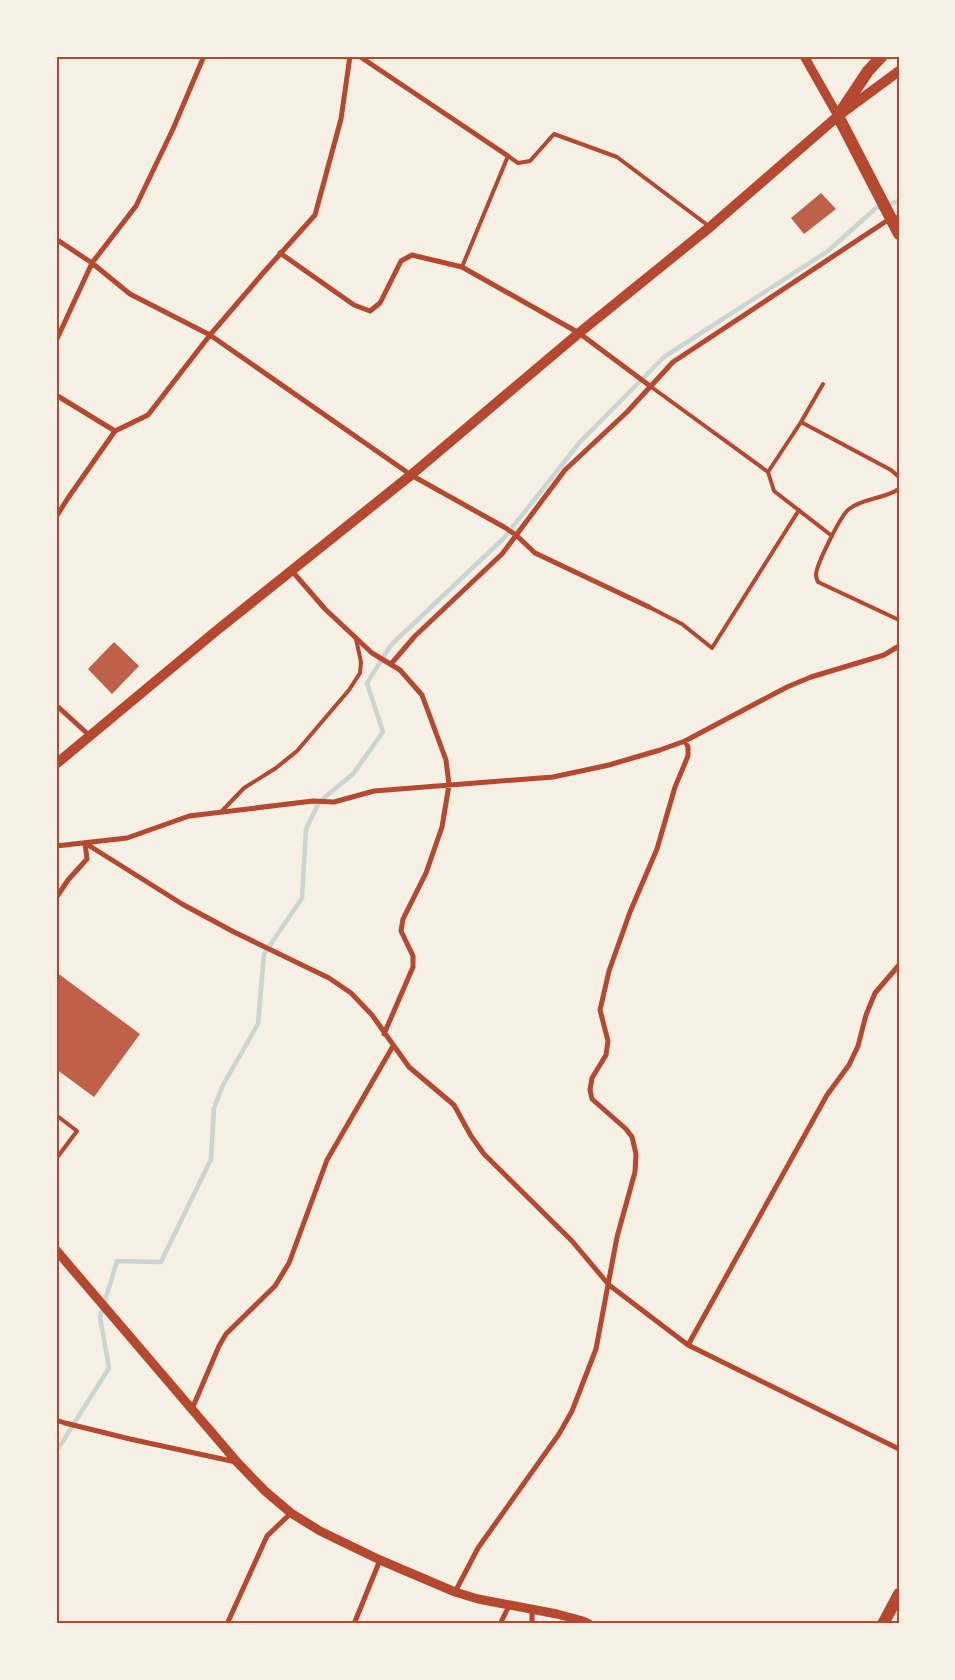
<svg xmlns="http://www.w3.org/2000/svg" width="955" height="1680" font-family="Cabin,sans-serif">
<rect width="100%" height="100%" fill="#f6efe4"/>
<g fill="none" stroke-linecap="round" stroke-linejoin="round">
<path stroke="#c9d6d2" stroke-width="4.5" d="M56,1452l53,-84 -9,-51 17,-56 44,1 50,-103 3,-51 9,-23 35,-61 6,-70 38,-56 4,-69 13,-27 34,-28 30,-42 -16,-49 24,-38 113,-107 76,-96 84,-85 164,-106 48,-43 23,-7"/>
</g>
<path fill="#bf614a" d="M821,193l15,16 -32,25 -13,-16z
M114,642l25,24 -27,28 -24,-25z
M56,972l84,62 -46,63 -38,-28z"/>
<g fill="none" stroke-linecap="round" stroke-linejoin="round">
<path stroke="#b5482f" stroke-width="4" d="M462,267l46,-111 10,7 12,-2 24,-27 63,23 93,70
M650,386l118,86 6,19 58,45
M801,422l90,48 8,7
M768,472l33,-50 22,-38
M899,489c-15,10 -36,9 -50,20 -8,6 -33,56 -33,66 0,3 1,4 2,7l81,38
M649,607l33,17 30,24 87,-138
M221,812l23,-24 32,-20 21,-17 52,-61 11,-17 1,-11 -5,-23
M56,1115l21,16 -21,28"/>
<path stroke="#b5482f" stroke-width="5" d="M359,56l149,100
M56,239l36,24 38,31 80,41 201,140 93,52 12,8 19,18 114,54
M280,253l74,52 16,6 10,-8 21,-42 11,-6 50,12 117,66 71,53
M56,341l36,-78 44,-57 37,-77 31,-73
M56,395l59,36
M56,517l12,-19 47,-67 33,-16 62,-80 54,-63 51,-57 26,-96 9,-63
M292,571l33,38 47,44 28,17 22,25 24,65 3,25 -7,42 -16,46 -23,46 -2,12 12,25v11l-29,67
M391,664l24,-28 87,-82 63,-84 62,-58 46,-50 218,-144 8,-1
M56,705l34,31
M85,843l97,61 52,28 95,46 22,15 21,22 37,52 45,38 17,31 13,18 88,87 37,44 79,60 211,104
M56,846l71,-8 62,-22 124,-15 21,1 40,-11 179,-14 56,-12 51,-15 25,-9 102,-54 24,-10 73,-22 15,-9
M56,898l12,-18 19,-21 -2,-16
M688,1345l139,-250 22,-30 9,-19 8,-31 9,-22 24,-28
M192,1409l27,-63 7,-12 49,-48 14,-23 38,-103 66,-114
M56,1420l9,3 65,16 106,23
M455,1592l23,-44 81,-114 13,-23 24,-62 21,-112 18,-65 1,-18 -4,-17 -6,-8 -34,-30 -2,-9 2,-12 14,-23 2,-14 -8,-31 9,-39 21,-59 27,-63 18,-62 13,-31v-9l-3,-6
M227,1624l40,-88 24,-23
M354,1624l26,-64
M500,1624l9,-18
M532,1624v-14"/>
<path stroke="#b5482f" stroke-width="9" d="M804,56l34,60
M56,1250l181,212 28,29 26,22 29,18 60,29 75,32 23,7 79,15 26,7 6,3"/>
<path stroke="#b5482f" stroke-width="10" d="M56,764l160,-133 195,-156 168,-142 131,-106 128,-111 61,-45"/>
<path stroke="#b5482f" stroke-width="12" d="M882,56l-14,15 -30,45 61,118
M883,1624l16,-30"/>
</g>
<rect width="955" height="1680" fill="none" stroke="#f6efe4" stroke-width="115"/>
<rect x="58" y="58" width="840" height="1564" fill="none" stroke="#b5482f" stroke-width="2"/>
</svg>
